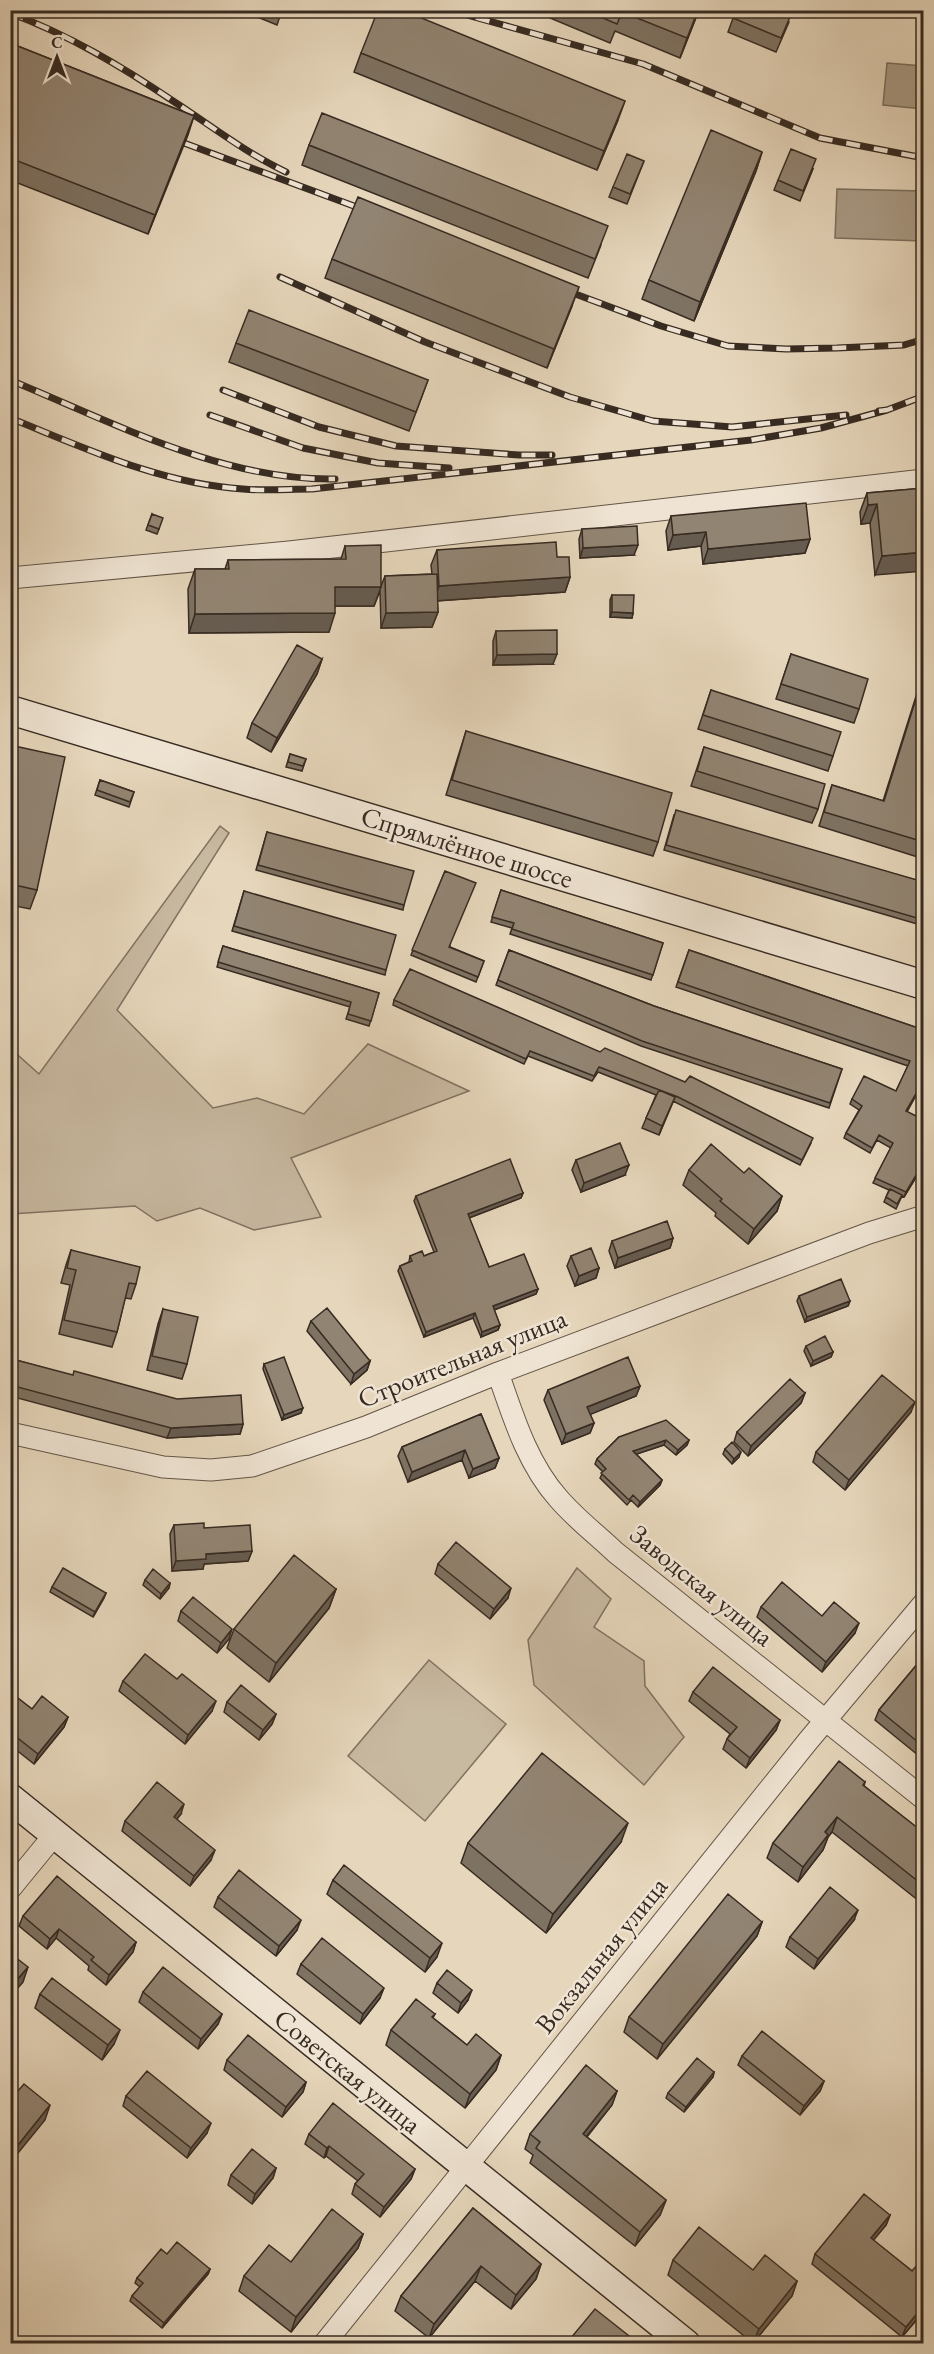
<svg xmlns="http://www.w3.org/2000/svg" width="934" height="2354" font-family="'EB Garamond',serif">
<rect width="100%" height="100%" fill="#e6d6bb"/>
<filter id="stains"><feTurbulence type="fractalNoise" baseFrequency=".00333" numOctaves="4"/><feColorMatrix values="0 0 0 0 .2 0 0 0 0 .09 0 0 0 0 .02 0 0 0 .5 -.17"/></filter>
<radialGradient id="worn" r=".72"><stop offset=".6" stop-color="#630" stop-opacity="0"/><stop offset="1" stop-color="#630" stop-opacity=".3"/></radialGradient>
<path fill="#c8b9a1" stroke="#807262" stroke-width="1.5" d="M220,826l9,7 -112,177 96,98 44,-10 47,16 64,-70 101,47 -178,67 30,59 -67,13 -54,-22 -43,13 -22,-15 -124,8v-165l28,25z
M577,1568l34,31 -17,28 50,34 1,25 39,51 -40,48 -110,-100 -6,-45z
M429,1660l77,64 -81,97 -77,-65z"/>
<path fill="#aa9c87" stroke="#7c6f5f" stroke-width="1.5" d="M887,63l36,3v43l-40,-4z
M837,189l86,2v50l-88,-3z"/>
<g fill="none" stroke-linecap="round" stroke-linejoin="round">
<defs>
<path id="street" d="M10,578l279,-26 635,-72
M498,1373c15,43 29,90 60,125 17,20 38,36 57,54l309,247
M10,1433l153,34 48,3 41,-4 114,-39 132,-54 371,-140 55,-17
M10,1889l45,-55
M324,2344l484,-603 116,-138"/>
<path id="secondary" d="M10,710l914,275
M10,1798l676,546"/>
</defs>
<use href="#street" stroke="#635648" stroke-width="23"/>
<use href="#secondary" stroke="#372b22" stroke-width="31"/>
<use href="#street" stroke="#efe4d3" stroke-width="21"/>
<use href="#secondary" stroke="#efe4d3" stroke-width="28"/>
<defs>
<path id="rail" d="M449,10l194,54 177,74 104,20
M10,13c59,22 111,53 163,88 37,24 73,52 113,71
M184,143l186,69
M280,277l145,65 145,55 83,24 79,6 114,-12
M562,289l99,37 67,20 58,3 51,-1 67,-3 20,-6
M10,380c102,42 213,101 325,99
M223,390l96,37 77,19 123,9h33
M879,411l8,-1 37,-14
M210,415l93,33 75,15 71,5
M10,418c75,30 151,66 233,71 22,2 46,0 69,0l439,-49 70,-12 66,-18"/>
</defs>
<use href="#rail" stroke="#372b22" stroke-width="7"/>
<use href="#rail" stroke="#efe4d3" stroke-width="4.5" stroke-dasharray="14" stroke-linecap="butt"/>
</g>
<path fill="#7e7262" stroke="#372b22" stroke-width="1.5" d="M240,10h42l-5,15z
M531,10h168l-19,48 -65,-27 -5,12z
M736,10l53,12 -13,30 -48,-20z
M10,43l184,73 -46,118 -138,-54z
M361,53l257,67 -21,50 -243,-98z
M309,145l292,100 -13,33 -286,-113z
M762,152l-6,19 -62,150 -52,-22 7,-19z
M644,161l-17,43 -18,-7 4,-10z
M813,169l-13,32 -26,-11 4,-10z
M332,259l240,47 -25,62 -222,-90z
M236,343l192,37 -19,51 -180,-69z
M924,488l-49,87 -5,-52 -9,1 -1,-12 7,-19z
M152,514l7,15 -2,5 -11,-4z
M671,516l139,23 -5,14 -102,11 -2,-18 -33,4 -2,-19z
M582,529l52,26 -54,3 -1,-19z
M345,546l36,40 4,-10 47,-2 -1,-9 6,-15 120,7 13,20 -5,15 -128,9 1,11 -6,15 -51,1 -1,-37 -6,15h-39l-6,26 -140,1 -1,-44 7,-20h30l3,-9 113,-1z
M612,595l21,18 -1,5 -22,-1v-17z
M496,631l57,33 -60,1v-24z
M791,654l68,55 -5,14 -78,-24z
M322,659l-5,15 -46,78 -24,-14 5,-15z
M924,671v180l-3,7 -102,-32 13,-41 51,16z
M711,690l122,66 -5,15 -130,-42z
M466,731l192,111 -5,14 -207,-61z
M10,745l27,145 -7,19 -20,-4z
M704,747l114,62 -6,14 -121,-37z
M290,754l16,5 -4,12 -16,-4z
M100,780l34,12 -5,15 -34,-12z
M674,815l250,67v44l-260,-76z
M267,832l137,73 -1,5 -147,-40z
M445,871l5,76 34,14 -8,21 -65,-27z
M501,890l162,53 -12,37 -141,-46 2,-6 -21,-6z
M244,891l142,79 -1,5 -153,-44z
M223,946l156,47 -10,33 -23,-7 4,-12 -133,-40z
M509,950l145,56 188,63 -13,39 -188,-62 -145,-61z
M689,950l235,80v51l-17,31 17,8v44l-20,33 -2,-1 -6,13 -12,-7 5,-12 -16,-7 18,-35 -14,-8 -7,13 -26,-15 2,-5 13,-23 -9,-6 2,-5 44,-8 12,-25 -232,-79z
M394,1000l206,52 211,91 -11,22 -127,-64 -14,34 -17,-7 14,-33 -58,-23 -6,9 -64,-25 -4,8 -131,-59z
M576,1160l49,15 -44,17 -9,-22z
M689,1170l55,3 38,23 -5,15 -29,33 -33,-28 1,-3 -33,-28z
M523,1193l-2,5 -52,20 20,49 49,22 -2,5 -42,16 6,15 -2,5 -17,7 -8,-19 -49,19 -26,-66 2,-5 9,-4 1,-6h14l10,-4 -20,-51 2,-5z
M673,1238l-3,10 -55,20 -6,-17 3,-10z
M71,1250l65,34 -5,15 -6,-1 -8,34 -5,15 -53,-13 11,-49 -9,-2 5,-18z
M571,1256l28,12 -3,10 -21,8 -8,-20z
M799,1296l51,5 -2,5 -43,16 -8,-21z
M163,1309l24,55 -5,15 -35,-9 11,-46z
M311,1321l59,40 -3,9 -16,14 -44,-53z
M806,1346l27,6 -2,5 -20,9 -7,-15z
M16,1360l227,64 -3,10 -73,4 -157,-42v-19z
M264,1364l37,49 -19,7 -19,-51z
M640,1386l-4,10 -46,18 4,9 -4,10 -28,11 -18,-44 4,-10z
M805,1393l-4,10 -53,53 -14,-14 3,-10z
M911,1412l-66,78 -32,-28 3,-10z
M481,1414l18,44 -4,10 -26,10 -7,-18 -54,22 -10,-26 4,-9z
M619,1437l70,3 -2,5 -11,10 -12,-10 -28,9 26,26 -2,5 -22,22 -7,-7 -4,5 -27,-27 3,-6 -8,-8 2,-5z
M725,1449l14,8 -7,7 -9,-10z
M174,1525l30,3 48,23 -4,10 -44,3 -1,5 -31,2 -2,-37z
M438,1564l70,34 -18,21 -55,-45z
M145,1580l25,3 -1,5 -9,11 -17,-14z
M52,1587l54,6 -2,5 -11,19 -43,-25z
M336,1589l-7,19 -60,74 -42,-34 7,-19z
M761,1607l61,9 33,17 -33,39 -65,-55z
M181,1611l48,28 -12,14 -39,-32z
M924,1656v104l-49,-40 4,-10z
M177,1679l35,32 -27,33 -66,-53 4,-10z
M10,1692l22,17 36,8 -4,10 -30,37 -24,-19z
M693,1692l87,28 -4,10 -30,38 -23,-19 4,-10 3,-5 -41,-33z
M227,1702l49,12 -4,10 -13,16 -35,-28z
M865,1782l-1,4 60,47v72l-92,-73 -4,5 -5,13 -25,32 -31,-24 6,-15z
M181,1814l-4,5 34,41 -21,26 -68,-55 3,-10z
M621,1842l-75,91 -85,-70 7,-20z
M333,1880l104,77 -12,15 -98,-78z
M218,1897l79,33 -21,26 -62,-49z
M23,1916l113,26 -3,10 -27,33 -18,-15 1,-4 -33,-28 -9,11 -28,-23z
M854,1920l-40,49 -28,-22 4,-10z
M762,1922l-5,14 -100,123 -33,-27 5,-15z
M301,1964l79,34 -20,26 -63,-50z
M437,1983l31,17 -10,13 -25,-20z
M143,1992l79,22 -4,10 -20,25 -59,-47z
M40,1994l74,50 -12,16 -67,-52z
M435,2014l-2,4 34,27 34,10 -5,15 -31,38 -79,-63 5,-15z
M742,2056l82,25 -4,10 -20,24 -62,-50z
M227,2060l79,22 -3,10 -21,25 -58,-47z
M714,2072l-1,5 -29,35 -18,-14 2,-5z
M617,2091l-5,14 -25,32 79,63 -6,15 -25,31 -105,-83 3,-8 -8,-6 5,-15z
M126,2096l81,37 -20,25 -64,-52z
M309,2134l106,35 -4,10 -31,38 -28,-23 3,-10 3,-3 -32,-25 -2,2 -19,-14z
M276,2168l-3,10 -21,26 -24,-19 3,-10z
M473,2208l68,56 -5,15 -25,30 -36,-28 -46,57 -34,-27 6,-15z
M890,2215l-4,10 -13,15 39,31 12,40 -22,26 -90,-73 3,-10z
M363,2234l-5,14 -67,84 -52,-41 5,-15 47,-14z
M167,2254l43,15 -2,5 -46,54 -32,-27 2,-5 8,-9 -5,-4 2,-5z
M673,2260l124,21 -5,15 -39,47 -85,-68z
M570,2339l68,4h-69z"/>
<path fill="#665c50" stroke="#372b22" stroke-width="1.5" d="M698,10h1l-19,48 7,-20z
M625,101l-7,19 -21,50 7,-19z
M194,116l-6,19 -40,99 7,-19z
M762,152l-6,19 -62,150 6,-19z
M579,287l-7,19 -25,62 7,-19z
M877,504l-7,19 -9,1 7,-19z
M706,532l-5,14 -33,4 5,-15z
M810,539l-5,14 -102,11 5,-15z
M638,545l-4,10 -54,3 3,-10z
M924,552v19l-49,4 7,-19z
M570,577l-5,15 -131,9 5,-15z
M335,587h46l-7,19h-46z
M438,612l-6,15 -51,1 5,-15z
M612,612l21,1 -1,5 -22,-1z
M335,613l-6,19 -140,1 6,-19z
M557,654l-4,10 -60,1 4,-10z
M322,659l-5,15 -46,78 6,-14z
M675,1097l-4,10 -12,28 3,-9z
M924,1162v2l-20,33 2,-5z
M629,1165l-4,10 -44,17 3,-9z
M523,1193l-2,5 -55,21 2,-5z
M782,1196l-5,15 -29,33 6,-15z
M673,1238l-3,10 -55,20 3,-10z
M599,1268l-3,10 -21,8 4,-10z
M538,1289l-2,5 -45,17 2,-5z
M850,1301l-2,5 -43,16 2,-5z
M475,1313l-2,5 -49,19 2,-5z
M500,1325l-2,5 -17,7 1,-5z
M833,1352l-2,5 -20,9 2,-5z
M370,1361l-3,9 -16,14 3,-10z
M640,1386l-4,10 -52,21 3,-10z
M805,1393l-4,10 -53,53 3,-10z
M915,1402l-4,10 -66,78 4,-10z
M303,1408l-2,5 -19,7 2,-5z
M594,1423l-4,10 -28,11 4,-10z
M243,1424l-3,10 -73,4 4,-10z
M666,1440l-2,5 -33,11 2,-5z
M689,1440l-2,5 -11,10 2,-5z
M465,1450l-3,10 -54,22 4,-10z
M741,1452l-2,5 -7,7 2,-5z
M499,1458l-4,10 -26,10 4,-9z
M662,1480l-2,5 -22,22 2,-5z
M252,1551l-4,10 -44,3 -1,5 -31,2 4,-10 30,-7z
M170,1583l-1,5 -9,11 1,-5z
M511,1588l-3,10 -18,21 4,-10z
M336,1589l-7,19 -60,74 7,-19z
M106,1593l-2,5 -11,19 2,-5z
M859,1623l-4,10 -33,39 4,-10z
M232,1629l-3,10 -12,14 4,-10z
M216,1701l-4,10 -27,33 3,-9z
M276,1714l-4,10 -13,16 4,-10z
M68,1717l-4,10 -30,37 4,-10z
M780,1720l-4,10 -30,38 4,-10z
M184,1804l-3,10 -11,13 4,-10z
M837,1817l-5,15 -4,5 -5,13 -25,32 5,-15 22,-35z
M628,1823l-7,19 -75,91 7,-19z
M215,1850l-4,10 -21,26 4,-10z
M858,1910l-4,10 -40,49 4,-10z
M301,1920l-4,10 -21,26 3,-10z
M762,1922l-5,14 -100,123 6,-15z
M59,1929l-3,9 -9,11 3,-10z
M136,1942l-3,10 -27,33 3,-10z
M442,1943l-5,14 -12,15 5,-14z
M28,1967l-5,15 -13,15v-9z
M384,1988l-4,10 -20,26 3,-10z
M472,1990l-4,10 -10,13 3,-10z
M222,2014l-4,10 -20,25 3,-10z
M120,2030l-6,14 -12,16 6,-15z
M501,2055l-5,15 -31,38 5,-14z
M714,2072l-1,5 -29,35 2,-5z
M824,2081l-4,10 -20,24 4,-9z
M306,2082l-3,10 -21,25 4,-10z
M617,2091l-5,14 -35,43 6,-14z
M50,2105l-5,15 -35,43v-8z
M211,2123l-4,10 -20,25 4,-10z
M329,2146l-3,10 -2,2 3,-10z
M276,2168l-3,10 -21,26 3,-10z
M415,2169l-4,10 -31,38 4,-10z
M666,2200l-6,15 -25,31 5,-14z
M890,2215l-4,10 -19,23 4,-10z
M363,2234l-5,14 -67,84 5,-15z
M541,2264l-5,15 -25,30 5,-14z
M481,2266l-6,15 -46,57 5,-14z
M210,2269l-2,5 -46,54 2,-5z
M797,2281l-5,15 -39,47 6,-14z
M924,2305v6l-22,26 4,-10z"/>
<path fill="#928472" stroke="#372b22" stroke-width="1.5" d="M378,10h24l223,91 -21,50 -243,-98z
M584,10h114l-11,28 -65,-26 -5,12z
M736,10h57l-12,28 -48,-20z
M10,43l184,73 -39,99 -145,-57z
M322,113l286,113 -13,33 -286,-114z
M711,130l51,22 -62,150 -51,-22z
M791,149l25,10 -13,32 -25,-11z
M627,154l17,7 -14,33 -17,-7z
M358,197l221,90 -25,62 -222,-90z
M249,310l179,70 -12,32 -180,-69z
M924,488v64l-42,4 -5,-52 -9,1 -1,-12z
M806,503l4,36 -102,10 -2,-17 -33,3 -2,-19z
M152,514l11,4 -4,11 -11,-4z
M637,526l1,19 -55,3 -1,-19z
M556,542l1,15h12l1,20 -131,9 -2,-36z
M381,545v42h-46v26l-140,1v-45h34l-1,-9 118,-1 -1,-13z
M437,574l1,38 -52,1 -1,-37z
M612,595h22l-1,18 -21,-1z
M557,630v24l-60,1 -1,-24z
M297,645l25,14 -45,79 -25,-15z
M791,654l77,25 -9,30 -78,-25z
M924,673v169l-100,-30 8,-27 52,16z
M711,690l130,42 -8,24 -130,-41z
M466,731l206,62 -14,49 -206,-62z
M10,745l55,12 -28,133 -27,-6v-96l5,-19 -5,-1z
M704,747l121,37 -7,25 -121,-38z
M290,754l16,5 -3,7 -15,-4z
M100,780l34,12 -4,10 -33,-12z
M676,810l248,72v38l-258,-75z
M267,832l147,39 -10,34 -146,-40z
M445,871l31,12 -27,64 35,14 -6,16 -66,-27z
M501,890l162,53 -10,32 -141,-46 2,-6 -22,-6z
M244,891l152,44 -10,35 -152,-44z
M223,946l156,47 -8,28 -23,-7 3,-12 -133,-40z
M509,950l145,56 188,63 -12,34 -188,-62 -144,-61z
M689,950l235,80v50l-18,31 18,9v42l-18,30 -31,-14 18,-35 -14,-8 -7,13 -26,-15 16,-27 -10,-7 12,-23 32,15 14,-30 -232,-79z
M410,969l190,83 5,-4 80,34 5,-6 123,62 -11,22 -124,-63 -79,-30 -5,9 -64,-25 -4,8 -132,-59z
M659,1090l16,7 -13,29 -16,-8z
M620,1143l9,22 -45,18 -8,-23z
M711,1144l33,29 5,-5 33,28 -28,33 -34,-28 2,-2 -33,-29z
M510,1159l13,34 -55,21 21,53 35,-13 14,35 -45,17 7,19 -18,7 -7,-19 -49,19 -26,-66 12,-5 -2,-5 12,-5 2,5 13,-5 -21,-55z
M890,1189l12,6 -5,9 -11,-7z
M667,1221l6,17 -55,20 -6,-17z
M591,1248l8,20 -20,8 -8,-20z
M71,1250l69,17 -4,17 -7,-1 -12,49 -53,-12 12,-50 -9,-2z
M841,1279l9,22 -43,16 -8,-21z
M327,1308l43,53 -16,13 -43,-53z
M163,1309l35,8 -11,47 -35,-8z
M825,1336l8,16 -20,9 -7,-15z
M284,1357l19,51 -19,7 -20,-51z
M628,1357l12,29 -53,21 7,16 -28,11 -18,-44z
M16,1360l57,15 1,-4 103,28 64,-4 2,29 -72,4 -161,-43v-5z
M882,1375l33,27 -66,78 -33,-28z
M790,1379l15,14 -54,53 -14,-14z
M481,1414l18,44 -26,11 -8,-19 -53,22 -10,-25z
M666,1420l23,20 -11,10 -12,-10 -33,11 29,29 -22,22 -7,-7 -4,5 -28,-27 5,-4 -9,-10 22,-22z
M732,1442l9,10 -7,7 -9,-10z
M204,1523v5l46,-3 2,26 -46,3v5l-30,2 -2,-36z
M456,1542l55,46 -17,21 -56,-45z
M294,1555l42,34 -60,74 -42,-34z
M63,1568l43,25 -11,19 -43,-25z
M153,1569l17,14 -9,11 -16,-14z
M782,1582l40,34 12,-14 25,21 -33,39 -65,-55z
M193,1597l39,32 -11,14 -40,-32z
M145,1654l32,25 5,-5 34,27 -28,34 -65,-54z
M924,1656v91l-45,-37z
M713,1667l67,53 -30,38 -23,-19 10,-12 -44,-35z
M241,1685l35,29 -13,16 -36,-28z
M10,1692l22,17 10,-13 26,21 -30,37 -28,-22z
M542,1753l86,70 -75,91 -85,-71z
M839,1761l26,21 -2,3 61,48v53l-87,-69 -12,15 3,3 -25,32 -30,-24z
M157,1782l27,22 -10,13 41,33 -21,26 -69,-55z
M344,1865l98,78 -12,15 -97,-78z
M239,1870l62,50 -22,26 -61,-49z
M57,1876l79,66 -27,33 -18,-15 3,-3 -35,-28 -9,10 -27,-23z
M830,1887l28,23 -40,49 -28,-22z
M728,1894l34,28 -99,122 -34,-27z
M322,1938l62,50 -21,26 -62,-50z
M10,1953l18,14 -18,21z
M163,1967l59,47 -21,25 -58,-47z
M447,1970l25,20 -11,13 -24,-20z
M52,1978l68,52 -12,15 -68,-51z
M416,1999l19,15 -3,3 35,28 9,-11 25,21 -31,39 -79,-64z
M762,2031l62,50 -20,25 -62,-50z
M248,2035l58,47 -20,25 -59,-47z
M697,2058l17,14 -28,35 -18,-14z
M586,2065l31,26 -34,43 83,66 -26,32 -104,-84 4,-6 -10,-8z
M147,2071l64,52 -20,25 -65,-52z
M24,2084l26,21 -40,50v-55z
M333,2103l82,66 -31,38 -29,-23 9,-10 -35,-28 -2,2 -18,-14z
M252,2149l24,19 -21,26 -24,-19z
M864,2194l26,21 -19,23 41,33 12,-14v48l-18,22 -91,-73z
M473,2208l68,56 -25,31 -35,-29 -47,58 -33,-28z
M332,2209l31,25 -67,83 -52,-41 25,-31 22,17z
M699,2227l54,43 12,-15 32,26 -38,48 -86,-69z
M177,2242l33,27 -46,54 -32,-27 11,-13 -6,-5 24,-29 6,5z
M595,2309l43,34h-62l-6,-4z"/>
<g text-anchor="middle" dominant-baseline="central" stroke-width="5" stroke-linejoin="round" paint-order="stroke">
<g font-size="27" fill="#372b22" stroke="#efe4d3">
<text transform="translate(467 847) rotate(17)">Спрямлённое шоссе</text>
<text transform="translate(462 1358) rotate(-22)">Строительная улица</text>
<text transform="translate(702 1585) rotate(39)">Заводская улица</text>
<text transform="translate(601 1955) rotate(-51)">Вокзальная улица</text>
<text transform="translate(348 2071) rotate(39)">Советская улица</text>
</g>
</g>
<rect width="934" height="2354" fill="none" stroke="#e6d6bb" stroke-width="36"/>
<rect x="12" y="12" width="910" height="2330" fill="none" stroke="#372b22" stroke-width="3"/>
<rect x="18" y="18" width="898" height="2318" fill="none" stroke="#372b22" stroke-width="1.5"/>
<g transform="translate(57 57)" stroke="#efe4d3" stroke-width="4.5" paint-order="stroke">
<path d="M0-4.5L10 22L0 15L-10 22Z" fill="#372b22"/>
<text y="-9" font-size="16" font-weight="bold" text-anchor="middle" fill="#372b22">С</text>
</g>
<rect width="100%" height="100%" filter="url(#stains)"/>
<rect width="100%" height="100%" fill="url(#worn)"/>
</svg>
